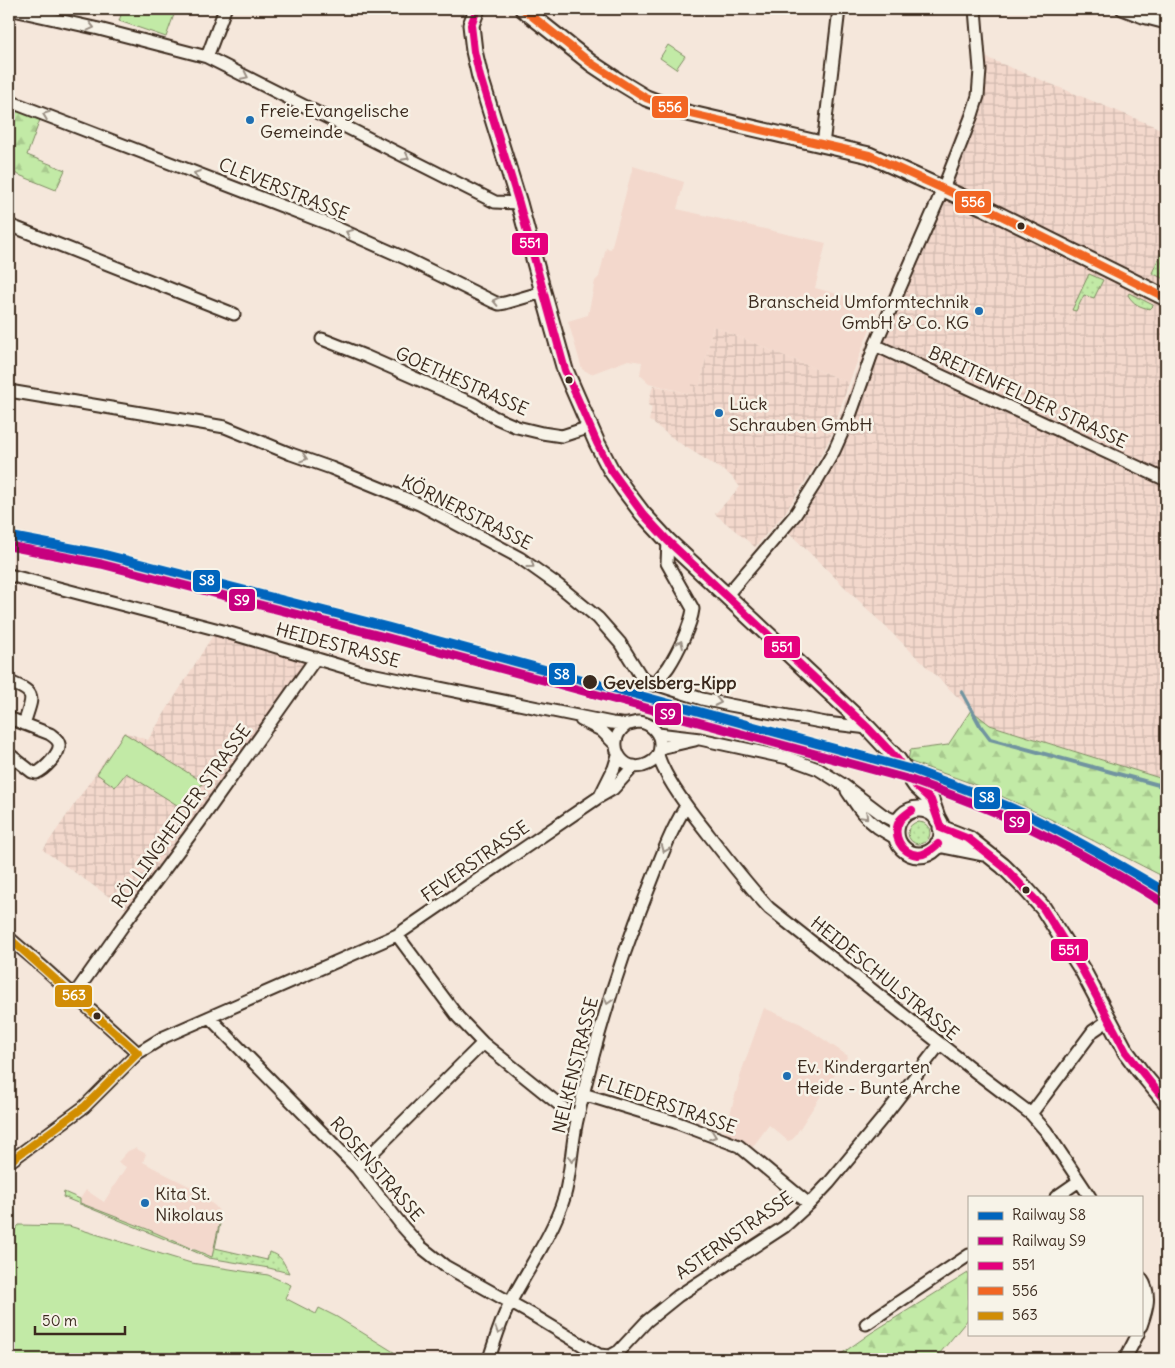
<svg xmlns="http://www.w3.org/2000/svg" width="1175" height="1368" font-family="Delius,sans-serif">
<defs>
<pattern id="industrial-grid" width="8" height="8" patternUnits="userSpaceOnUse" patternTransform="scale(1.25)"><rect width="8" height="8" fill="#f3d8cc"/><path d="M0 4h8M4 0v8" fill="none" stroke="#d1baaf"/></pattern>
<pattern id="grass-dots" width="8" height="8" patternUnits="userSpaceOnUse" patternTransform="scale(1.25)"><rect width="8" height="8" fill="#c2eaa6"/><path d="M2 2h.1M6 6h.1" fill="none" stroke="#a8c98e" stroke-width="1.8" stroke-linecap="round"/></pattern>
<pattern id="forest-firs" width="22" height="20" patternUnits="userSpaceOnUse" patternTransform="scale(1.25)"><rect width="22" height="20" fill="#c2eaa6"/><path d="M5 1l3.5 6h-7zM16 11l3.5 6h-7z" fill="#a8c98e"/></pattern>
</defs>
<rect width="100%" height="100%" fill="#f5e7db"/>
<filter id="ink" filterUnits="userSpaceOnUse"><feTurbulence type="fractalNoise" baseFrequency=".02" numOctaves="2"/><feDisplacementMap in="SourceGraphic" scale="10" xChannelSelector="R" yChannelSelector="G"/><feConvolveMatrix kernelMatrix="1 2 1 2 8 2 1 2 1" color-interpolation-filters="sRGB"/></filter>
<g filter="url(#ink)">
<path fill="#f3d8cc" d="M633,166l51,16 -7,27 149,34 -11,45 64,17 -30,78 -136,-57 -13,60 -11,8 -40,-11 -9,-8 2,-13 -14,-2 -37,14 -9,-5 -14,-48 20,-6 7,-34 4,-4 7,-29 5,1z
M764,1008l37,16 47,32 -19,27 -36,56 -5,2 -19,-16 -18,24 -12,-8 -15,-5 18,-66z
M135,1148l11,6 -3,8 24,13 26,13 22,18 4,5v14l-6,32 -66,-28 -68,-26 1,-4 6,-9 18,12 22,-35 -8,-5 10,-11z"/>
<path fill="url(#industrial-grid)" d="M985,57l181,74v649l-176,-55 -19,-15 -191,-186 37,-55 12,-23 35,-96 71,-161z
M713,326l136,57 -19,55 -15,28 -30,47 -30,34 -40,-33 25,-27 -10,-12 -52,-33 -24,-18v-1l-5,-2 3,-14 -4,-2 5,-20 36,9 3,-10 8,2z
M216,630l100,28 -184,255 -89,-63 81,-118 24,8z"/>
<path fill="url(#grass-dots)" stroke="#7e8a62" d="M1166,242v38l-14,-7z
M1089,274l14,6 -9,18 -10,-3 -8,16 -4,-1z
M1129,293l24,12v1l-3,3c-10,-2 -17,-5 -22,-14z
M908 833a11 11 0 1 1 22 0a11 11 0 1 1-22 0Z
M64,1192l16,7v4l67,26 43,19 -1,1 -126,-52z
M220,1224l-5,24 52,12 2,-8c13,3 14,10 20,21l-20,-5 -60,-10 -18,-8h4l17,7 7,-32z"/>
<path fill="url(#forest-firs)" stroke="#7e8a62" d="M9,105l32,12 -14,38 38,15 -9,20 -47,-19z
M971,710l19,15 176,55v98c-63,-32 -127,-67 -193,-94 -21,-8 -43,-15 -65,-23l2,-11 38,-5z
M968,1273l1,45 -34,41h-101l37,-26z"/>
<path fill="#c2eaa6" stroke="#7e8a62" d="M123,9h53l-10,28 -47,-16z
M668,45l17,11 -9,13 -16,-11z
M124,733l79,49 -18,28 -59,-37 -11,14 -18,-13z
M19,1225l50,1 122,37 77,12 23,10 -6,13 31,16 3,-6 18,9 68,42h-396v-122z"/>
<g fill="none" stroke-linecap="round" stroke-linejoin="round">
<path stroke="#7194a0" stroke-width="4" d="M962,692l19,35 9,12 176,48"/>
<defs>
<path id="street" d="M9,9l90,20 108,28 288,145 24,1
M1122,9l21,8 23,6
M207,57l18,-48
M9,101l317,122 81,36 87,43 5,2 6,-1 38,-11
M823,145l16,-136
M9,225l225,89
M322,339l43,17 109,48 20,13 23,10 25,6 20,3 28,-9
M875,345l291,135
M9,391l216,36 66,27 40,14 88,36 101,54 38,27 40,33 22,25 22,35 7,4 53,17 28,6 96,18 42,5
M9,575l214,56 138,41 251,51c5,0 11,2 16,1 4,0 7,-2 11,-2 12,1 22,12 21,24 0,8 -5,15 -12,18 -26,13 -46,-24 -20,-40
M727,595l68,-80 21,-33 18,-31 17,-38 24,-68 68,-156 29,-74 6,-19 2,-26 -5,-61
M9,682c30,11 23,15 15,42
M654,685c5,-7 11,-13 15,-19 9,-14 22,-41 24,-57l-26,-46 1,-22
M9,718l41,16c4,3 8,5 9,10 2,9 -15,26 -23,29l-4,-1 -23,-18
M581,720l20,10 15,15
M658,734l42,5 88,19 30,11 24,15 41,31 8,4 9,1
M660,748l35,-8
M658,755c7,24 31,55 47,75 21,27 41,53 64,78l208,165 54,41 15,17 44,66
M847,791c9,13 16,26 29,35 6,5 14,8 21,13
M600,796l14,-28 4,-13
M397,935l61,82 25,26 94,76
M9,938l35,30 94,85
M74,995l53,-75 72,-97 117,-165
M210,1018l147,150 46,59 18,20 24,19 86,48 68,41 11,1 9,-5 28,-30 31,-25 106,-69 25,-23 20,-21 57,-69 54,-70
M583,1094l92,28 64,24 70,58
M1031,1114l62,-83 16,-11
M9,1162l75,-55 54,-54 26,-16 233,-102 202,-138 14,-8 21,-23
M357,1168l126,-125
M1056,1197l23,-16
M1141,1278c11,16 6,31 0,48
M866,1324l103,-69
M489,1359c6,-19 12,-39 21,-56 18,-35 42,-67 54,-105 8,-27 7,-55 14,-82 18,-78 41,-154 71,-228 11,-28 21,-56 37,-82
M1125,1359l13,-25"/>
<path id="secondary" d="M477,9l-6,16 3,26 6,26 39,126 24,89 22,78 32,73 14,27 13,19 19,25 25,27 200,187 30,32 18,26 15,14 7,20
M523,9l68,54 27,18 28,17 37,14 186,43 114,52 183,91
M896 832a23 23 0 1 1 46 0a23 23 0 1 1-46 0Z
M941,828l28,11 34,27 23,23 17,19 40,63 43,81 14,19 26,31
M938,844l45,9"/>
</defs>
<use href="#street" stroke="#3b2a1e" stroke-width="15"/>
<use href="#secondary" stroke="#3b2a1e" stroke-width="19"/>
<use href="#street" stroke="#f7f3e8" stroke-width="11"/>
<use href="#secondary" stroke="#f7f3e8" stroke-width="15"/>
<defs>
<path id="bus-1" d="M477,9l-6,16 3,26 6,26 39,126 46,167 32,73 14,27 32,44 25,27 200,187 30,32 18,26 15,14 10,28
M912,810c-4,3 -9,6 -12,10 -9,14 1,34 18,35 8,0 14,-6 20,-11
M941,828l28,11 34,27 40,42 40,63 43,81 40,50"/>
<path id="bus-2" d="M523,9l68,54 55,35 37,14 186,43 114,52 183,91"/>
<path id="bus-3" d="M9,938l129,115
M9,1162l75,-55 54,-54"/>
</defs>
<use href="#bus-1" stroke="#f7f3e8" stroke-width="11"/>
<use href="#bus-2" stroke="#f7f3e8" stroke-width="11"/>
<use href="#bus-3" stroke="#f7f3e8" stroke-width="11"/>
<use href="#bus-1" stroke="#e5007d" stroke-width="8"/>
<use href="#bus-2" stroke="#f26522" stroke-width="8"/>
<use href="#bus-3" stroke="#d18d06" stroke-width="8"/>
<defs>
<path id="rail-1" d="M9,536l94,18 285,73 526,143c36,14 72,26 107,42 50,24 98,52 145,80"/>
<path id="rail-2" d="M9,546l92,18 284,73 526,143c36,13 72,26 106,42 50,23 97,50 144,79"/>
</defs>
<use href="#rail-1" stroke="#f7f3e8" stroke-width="12"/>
<use href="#rail-2" stroke="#f7f3e8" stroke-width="12"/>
<use href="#rail-1" stroke="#0065bd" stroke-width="9"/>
<use href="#rail-2" stroke="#c7007f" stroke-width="9"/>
</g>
<defs><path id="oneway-chevron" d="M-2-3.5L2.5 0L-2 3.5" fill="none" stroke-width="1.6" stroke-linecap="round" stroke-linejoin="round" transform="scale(1.25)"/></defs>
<g stroke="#998e83">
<use href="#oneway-chevron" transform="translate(91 27) rotate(13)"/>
<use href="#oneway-chevron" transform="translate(245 76) rotate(26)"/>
<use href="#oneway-chevron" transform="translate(46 115) rotate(-159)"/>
<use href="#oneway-chevron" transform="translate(406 157) rotate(27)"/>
<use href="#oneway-chevron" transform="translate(197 174) rotate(-159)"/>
<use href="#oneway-chevron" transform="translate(349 233) rotate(-156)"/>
<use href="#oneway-chevron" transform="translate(496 301) rotate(-167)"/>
<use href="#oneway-chevron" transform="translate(304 458) rotate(19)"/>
<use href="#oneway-chevron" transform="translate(531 565) rotate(36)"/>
<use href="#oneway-chevron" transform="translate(680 644) rotate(-65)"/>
<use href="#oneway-chevron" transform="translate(718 702) rotate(12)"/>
<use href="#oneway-chevron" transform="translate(865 816) rotate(45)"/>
<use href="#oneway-chevron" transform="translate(665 849) rotate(112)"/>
<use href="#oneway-chevron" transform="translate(608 1001) rotate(107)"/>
<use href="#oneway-chevron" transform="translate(713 1136) rotate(20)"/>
<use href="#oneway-chevron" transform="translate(572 1159) rotate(97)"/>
<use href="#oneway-chevron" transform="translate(499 1331) rotate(109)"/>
</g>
</g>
<g fill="#1f6fb2" stroke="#f7f3e8" stroke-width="2">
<circle cx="250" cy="120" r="5"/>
<circle cx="979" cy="311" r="5"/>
<circle cx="719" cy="413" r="5"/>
<circle cx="787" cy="1076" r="5"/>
<circle cx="145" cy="1203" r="5"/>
</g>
<g fill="#3b2a1e" stroke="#f7f3e8" stroke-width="2">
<circle cx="1021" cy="226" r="4.5"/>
<circle cx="569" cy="380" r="4.5"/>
<circle cx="590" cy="682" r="8"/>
<circle cx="1026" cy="890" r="4.5"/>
<circle cx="97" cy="1016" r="4.5"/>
</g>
<g text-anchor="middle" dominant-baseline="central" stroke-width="5" stroke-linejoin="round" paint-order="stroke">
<g font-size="18" fill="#3b2a1e" stroke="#f7f3e8" text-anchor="start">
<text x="260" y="110">Freie Evangelische<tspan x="260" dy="21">Gemeinde</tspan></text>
<text x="969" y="301" text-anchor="end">Branscheid Umformtechnik<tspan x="969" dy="21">GmbH &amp; Co. KG</tspan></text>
<text x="729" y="403">Lück<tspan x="729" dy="21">Schrauben GmbH</tspan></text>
<text x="797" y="1066">Ev. Kindergarten<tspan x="797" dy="21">Heide - Bunte Arche</tspan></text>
<text x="155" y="1193">Kita St.<tspan x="155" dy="21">Nikolaus</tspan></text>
</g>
<g font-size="18" fill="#3b2a1e" stroke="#f7f3e8">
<text transform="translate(284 189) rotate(22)">CLEVERSTRASSE</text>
<text transform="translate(462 381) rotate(24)">GOETHESTRASSE</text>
<text transform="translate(1028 397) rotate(25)">BREITENFELDER STRASSE</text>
<text transform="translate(467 512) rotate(27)">KÖRNERSTRASSE</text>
<text transform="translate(338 645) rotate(15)">HEIDESTRASSE</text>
<text transform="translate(181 816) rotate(-54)">RÖLLINGHEIDER STRASSE</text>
<text transform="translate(475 861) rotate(-35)">FEVERSTRASSE</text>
<text transform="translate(885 978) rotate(39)">HEIDESCHULSTRASSE</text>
<text transform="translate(575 1065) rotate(-76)">NELKENSTRASSE</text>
<text transform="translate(667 1104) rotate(19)">FLIEDERSTRASSE</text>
<text transform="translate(377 1169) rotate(49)">ROSENSTRASSE</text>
<text transform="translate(734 1235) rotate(-35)">ASTERNSTRASSE</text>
</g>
<g font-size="18" font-weight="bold" fill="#3b2a1e" stroke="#f7f3e8" text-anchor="start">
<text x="603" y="682">Gevelsberg-Kipp</text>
</g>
</g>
<g stroke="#f7f3e8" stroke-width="2">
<rect x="651" y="95" width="38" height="24" rx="5" fill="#f26522"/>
<rect x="954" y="190" width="38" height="24" rx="5" fill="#f26522"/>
<rect x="511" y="232" width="38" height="24" rx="5" fill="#e5007d"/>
<rect x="192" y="569" width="29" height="24" rx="5" fill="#0065bd"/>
<rect x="228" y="588" width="28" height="24" rx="5" fill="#c7007f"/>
<rect x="763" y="635" width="38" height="24" rx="5" fill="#e5007d"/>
<rect x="548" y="662" width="28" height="24" rx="5" fill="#0065bd"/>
<rect x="654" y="702" width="28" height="24" rx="5" fill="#c7007f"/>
<rect x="973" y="786" width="28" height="24" rx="5" fill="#0065bd"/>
<rect x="1003" y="810" width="28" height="24" rx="5" fill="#c7007f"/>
<rect x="1050" y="938" width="39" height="24" rx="5" fill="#e5007d"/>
<rect x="54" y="984" width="39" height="24" rx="5" fill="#d18d06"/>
</g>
<g font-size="14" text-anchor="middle" font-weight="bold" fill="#fff">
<text x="670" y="112">556</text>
<text x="973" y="207">556</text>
<text x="530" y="248">551</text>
<text x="207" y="585">S8</text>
<text x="242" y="605">S9</text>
<text x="782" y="652">551</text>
<text x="562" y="679">S8</text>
<text x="668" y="719">S9</text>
<text x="987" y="802">S8</text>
<text x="1017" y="827">S9</text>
<text x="1069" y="955">551</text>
<text x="74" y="1000">563</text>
</g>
<rect width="1175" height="1368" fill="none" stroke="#f7f3e8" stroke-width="30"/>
<rect x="15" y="15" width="1145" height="1338" fill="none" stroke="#3b2a1e" stroke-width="2" filter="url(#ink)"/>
<rect x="968" y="1196" width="175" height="140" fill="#f7f3e8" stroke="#aca397"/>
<rect x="978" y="1212" width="25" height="8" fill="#0065bd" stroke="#aca397"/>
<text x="1012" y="1220" font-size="15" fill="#3b2a1e">Railway S8</text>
<rect x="978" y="1237" width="25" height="8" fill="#c7007f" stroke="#aca397"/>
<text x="1012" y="1246" font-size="15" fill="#3b2a1e">Railway S9</text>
<rect x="978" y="1262" width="25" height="8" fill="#e5007d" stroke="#aca397"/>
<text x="1012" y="1270" font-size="15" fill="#3b2a1e">551</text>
<rect x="978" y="1287" width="25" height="8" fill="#f26522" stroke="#aca397"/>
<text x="1012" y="1296" font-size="15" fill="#3b2a1e">556</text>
<rect x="978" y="1312" width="25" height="8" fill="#d18d06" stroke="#aca397"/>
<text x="1012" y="1320" font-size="15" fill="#3b2a1e">563</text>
<path d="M35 1326v8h90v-8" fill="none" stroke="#3b2a1e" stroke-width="2.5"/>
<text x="42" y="1326" font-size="15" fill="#3b2a1e" stroke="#f7f3e8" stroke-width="4" paint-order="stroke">50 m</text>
</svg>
